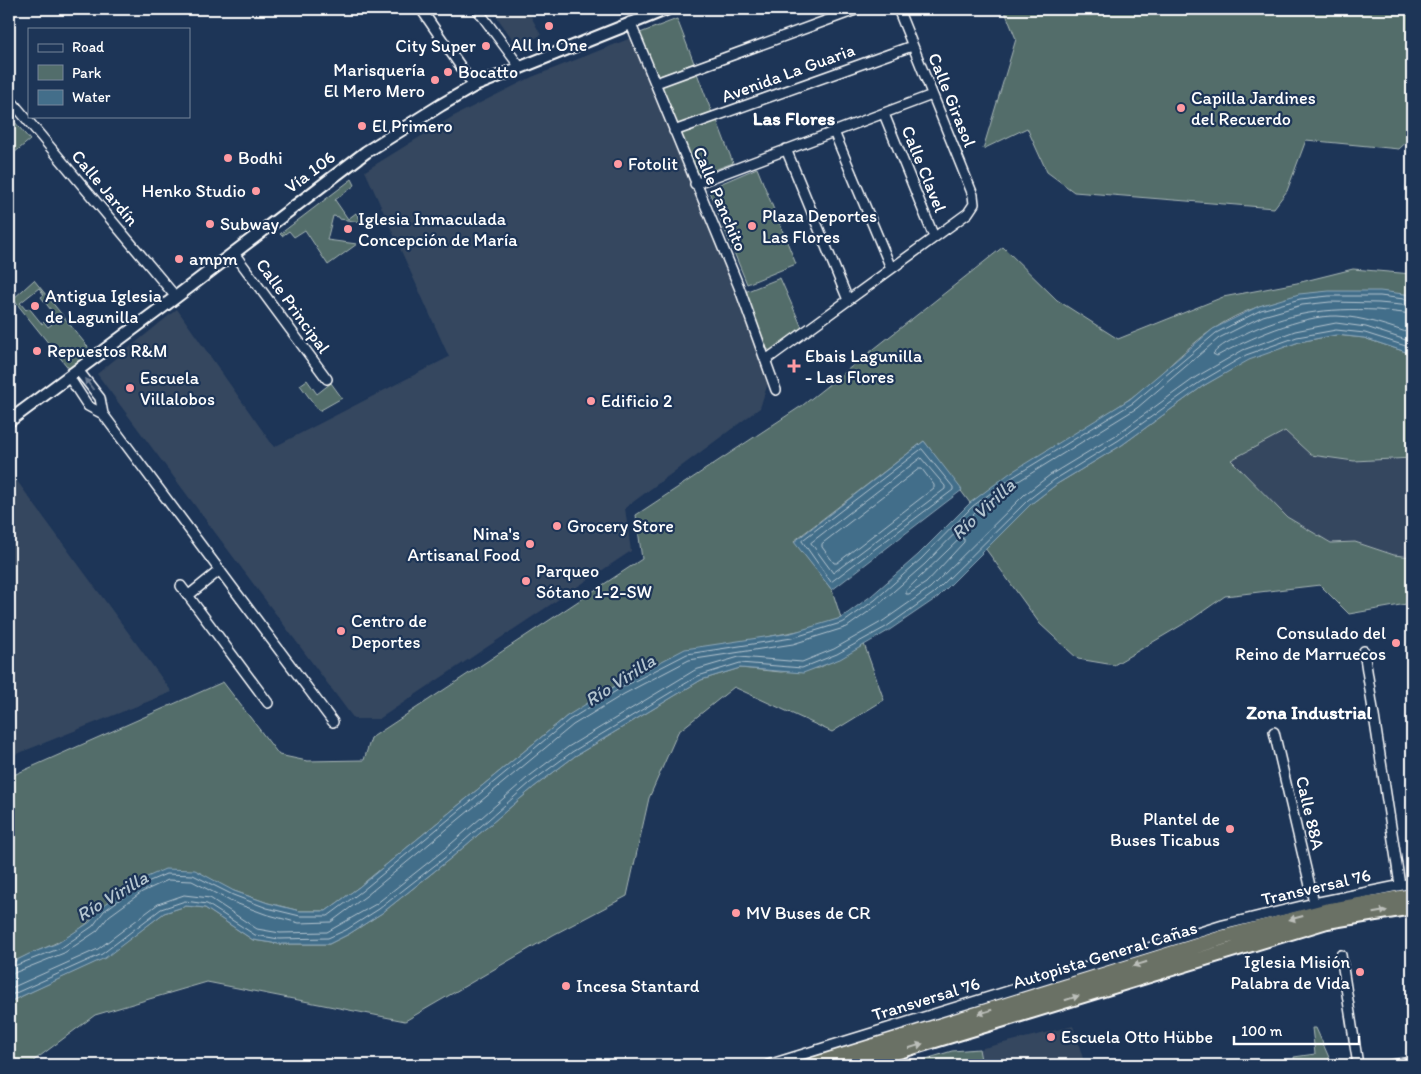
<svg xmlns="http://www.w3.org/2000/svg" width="1421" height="1074" font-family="Itim,sans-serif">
<rect width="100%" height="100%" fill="#1d3557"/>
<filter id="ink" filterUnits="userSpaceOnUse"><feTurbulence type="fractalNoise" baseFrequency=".02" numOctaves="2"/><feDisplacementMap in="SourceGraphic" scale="10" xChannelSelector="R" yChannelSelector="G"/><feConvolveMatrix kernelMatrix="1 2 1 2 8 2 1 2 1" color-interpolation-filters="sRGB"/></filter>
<g filter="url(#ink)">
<path fill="#34465f" d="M502,9h25l14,26 -23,12 -24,-34z
M631,38l77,187 30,65 31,90 -9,28 -135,100 6,43 -252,168h-25l-257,-345 80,-65 97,138 175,-90 -84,-186 87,-54 80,-40z
M1285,430l26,25 43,6 58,-3v99l-18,-2 -39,-13 -24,1 -44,-26 -56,-57z
M9,470l163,222 -163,65z
M1073,1026l12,39h-103l-3,-16z"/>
<path fill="#526d6b" stroke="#a8b6b5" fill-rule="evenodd" d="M1004,9h408v128l-13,12 -93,-9 -19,51 -13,17 -200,-16 -27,-20 -20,-44 -44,21 33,-110z
M677,19l17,44 -37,14 -17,-44z
M695,68l17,45 -37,14 -17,-44z
M9,115l21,25 -21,17z
M716,118l17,45 -38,14 -16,-45z
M757,168l39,96 -49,20 -39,-95z
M352,179l3,6 -20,15 13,19 8,-6 6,9 -23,-3v-2l-6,-1 -6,24 30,4 -29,21 -23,-35 -11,7 -5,-6 -7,5 -2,-2z
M1003,247l54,53 61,39 105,-42 74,-14 56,-14 59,5v21c-67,-7 -142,-5 -200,35 -30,20 -54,50 -84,70 -52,35 -108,66 -158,103l-46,-62 -130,100 38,49 9,28 -27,10 -48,9 -199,79 -208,171 -33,24h-26l-32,-8 -34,-12 -134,17c-21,32 -59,39 -91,56v-187l214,-95 56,73 28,6 57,-1 7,-22 271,-179 -6,-44 167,-110z
M780,278l23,52 -32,21 -4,-2 -22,-57z
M34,280l58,72 -22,18 -57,-71zM39,288l5,7 -3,2 13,17 -2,2 4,5 -8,6 -4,-5 -2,2 -13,-16 -3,2 -6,-7z
M1336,335l28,3 48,16v104l-58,3 -43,-6 -26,-24 -54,29 56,57 44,26 24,-1 39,13 18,2v46l-63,11 -29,-29 -95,11 -33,23 -78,46 -36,-6 -38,-35 -55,-76 46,-44 26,-20 65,-39 81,-59 46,-27 50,-17z
M307,380l10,14 14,-11 11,15 -23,13 -19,-26z
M864,644l20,56 -52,32 -98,-45 -56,45 -29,66 -22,98 -74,39 -148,86 -198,-39 -112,33 -67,50h-19v-63l95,-44 60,-45 22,-7 19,2 48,32 26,4h50l20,-10 33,-21 69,-55 83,-71 41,-31 126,-76 39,-12 41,4 38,-4z
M1312,1028h4l15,34 -36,3 -1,-8 21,-3z
M979,1049l3,16h-76l46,-14z"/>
<path fill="#436e8a" stroke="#8ea8b9" d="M1329,291h51l32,4v59l-48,-16 -28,-3 -37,7 -50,18 -46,26 -81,59 -65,39 -26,20 -93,93 -50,34 -48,28 -37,14 -63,-5 -39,12 -126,76 -41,31 -83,71 -69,55 -33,21 -20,10h-50l-26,-4 -48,-32 -19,-2 -22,7 -59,45 -96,44v-38l20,-10 29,-11 32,-21 10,-14 36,-26 29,-13 30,1 39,21 34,12 32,8h26l33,-24 208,-171 51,-32 67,-35 106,-16 50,-15 30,-22 47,-41 52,-52 40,-30 120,-74 83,-70 46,-23 40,-12z
M924,441l38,49 -130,100 -38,-48z"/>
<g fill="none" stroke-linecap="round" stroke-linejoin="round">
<path stroke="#b4c5d0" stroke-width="1" d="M1412,314c-11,-1 -23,-3 -35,-4 -50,-2 -89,2 -135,25 -10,5 -22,10 -29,19l4,2c31,-17 84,-41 120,-40 26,1 51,10 75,18
M922,449l31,38v3l-122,92 -29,-41z
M921,458l24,28v3l-112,84 -22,-30z
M919,469h3l12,16v3l-97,75h-3l-12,-16v-3z
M961,538l3,1v3l-38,41 -17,11h-3v-3z
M9,968l52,-20 32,-22 11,-15 34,-25 28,-12 27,1 40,20 34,13 33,8h28l34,-25 207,-171 52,-32 66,-34 105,-16 52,-16 31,-22 46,-41 52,-53 40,-29 120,-74 83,-70 45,-23 39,-11 29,-3h51l32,4
M9,975l55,-22 33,-22 12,-15 33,-24 26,-12 24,1 38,20 35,13 34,9 32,-1 35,-26 207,-171 51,-31 65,-34 104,-16 54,-17 31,-22 47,-41 52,-53 40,-29 120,-74 82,-70 44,-22 39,-11 28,-3 49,1 33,3
M9,989l89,-40 60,-45 26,-9 26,3 47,31 23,4 47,-1 49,-28 68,-54 83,-72 41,-31 127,-77 44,-13 63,5 32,-13 49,-28 47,-33 94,-93 26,-20 66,-40 80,-58 47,-27 52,-19 41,-8 30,4 46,15
M9,996l93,-42 59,-45 24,-8 22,3 48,31 24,4 49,-1 18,-8 33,-21 69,-54 82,-72 42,-31 126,-76 42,-13 62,5 35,-14 49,-27 48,-34 94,-93 26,-20 65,-40 81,-58 46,-27 51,-18 39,-7 29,3 47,15"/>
<defs>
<path id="minor" d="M421,9l53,77
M477,9l43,58
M630,22l109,265 37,103
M656,83l202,-74
M9,98l167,199
M884,114l50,123
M674,131l238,-85
M834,132l57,136
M786,149l62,151
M695,184l237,-89
M233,252l94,127
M766,360l202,-147 6,-9 -1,-9 -75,-186
M78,370l22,28 3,16 230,308
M69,377l19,29 15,8
M181,586l87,117
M189,595l31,-25
M1364,651l36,234
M1274,732l40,171
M1341,955l17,110
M768,1065l455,-140 91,-22 98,-20
M1391,1065l21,-3"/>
<path id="secondary" d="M9,421l167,-124 190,-145 75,-47 33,-19 193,-77"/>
<path id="trunk" d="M813,1065l412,-128 100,-26 87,-15
M853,1065l474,-144 85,-14"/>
</defs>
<use href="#minor" stroke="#fff" stroke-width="12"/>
<use href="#secondary" stroke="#fff" stroke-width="15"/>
<use href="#trunk" stroke="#fff" stroke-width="18"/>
<use href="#minor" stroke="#1d3557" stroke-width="9"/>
<use href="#secondary" stroke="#1d3557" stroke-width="11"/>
<use href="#trunk" stroke="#6b7165" stroke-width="14"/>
</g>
<defs><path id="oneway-solid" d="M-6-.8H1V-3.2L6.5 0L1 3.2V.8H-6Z" transform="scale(1.25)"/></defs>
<use fill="#6c7c92" href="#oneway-solid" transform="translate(89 384) rotate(-127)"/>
<g fill="#bcbfba">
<use href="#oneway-solid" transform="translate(1380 912) rotate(-10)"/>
<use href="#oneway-solid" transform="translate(1296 918) rotate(165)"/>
<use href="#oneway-solid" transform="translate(1140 964) rotate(163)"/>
<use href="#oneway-solid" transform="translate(1072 998) rotate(-17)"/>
<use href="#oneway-solid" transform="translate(985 1012) rotate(163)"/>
<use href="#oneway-solid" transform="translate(916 1046) rotate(-17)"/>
</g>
</g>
<g fill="#ff9aa2" stroke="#1d3557" stroke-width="2">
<circle cx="549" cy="26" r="5"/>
<circle cx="486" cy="46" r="5"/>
<circle cx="448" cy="72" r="5"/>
<circle cx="435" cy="80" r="5"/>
<circle cx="1181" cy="108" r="5"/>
<circle cx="362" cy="126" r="5"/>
<circle cx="228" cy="158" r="5"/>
<circle cx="618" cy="164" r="5"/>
<circle cx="256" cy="191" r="5"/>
<circle cx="210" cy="224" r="5"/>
<circle cx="752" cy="226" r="5"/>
<circle cx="348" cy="229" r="5"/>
<circle cx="179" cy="259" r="5"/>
<circle cx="35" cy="306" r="5"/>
<circle cx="37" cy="351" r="5"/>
<path d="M791.5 358.5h5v5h5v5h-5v5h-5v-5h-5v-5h5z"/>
<circle cx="130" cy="388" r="5"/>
<circle cx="591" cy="401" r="5"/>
<circle cx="557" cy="526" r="5"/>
<circle cx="530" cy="544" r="5"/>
<circle cx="526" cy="581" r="5"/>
<circle cx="341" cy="631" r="5"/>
<circle cx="1396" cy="643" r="5"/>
<circle cx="1230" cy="829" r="5"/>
<circle cx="736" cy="913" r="5"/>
<circle cx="1360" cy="972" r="5"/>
<circle cx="566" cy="986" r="5"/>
<circle cx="1051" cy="1037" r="5"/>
</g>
<g text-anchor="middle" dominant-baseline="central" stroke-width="4.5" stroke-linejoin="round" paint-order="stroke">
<g font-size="18" fill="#fff" stroke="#1d3557" text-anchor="start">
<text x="549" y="45" text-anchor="middle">All In One</text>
<text x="476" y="46" text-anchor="end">City Super</text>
<text x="425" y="70" text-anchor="end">Marisquería<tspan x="425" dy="21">El Mero Mero</tspan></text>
<text x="458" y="72">Bocatto</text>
<text x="1191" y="98">Capilla Jardines<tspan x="1191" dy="21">del Recuerdo</tspan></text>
<text x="372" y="126">El Primero</text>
<text x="238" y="158">Bodhi</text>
<text x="628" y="164">Fotolit</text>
<text x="246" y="191" text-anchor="end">Henko Studio</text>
<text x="762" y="216">Plaza Deportes<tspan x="762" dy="21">Las Flores</tspan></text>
<text x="358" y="219">Iglesia Inmaculada<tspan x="358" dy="21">Concepción de María</tspan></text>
<text x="220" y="224">Subway</text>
<text x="189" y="259">ampm</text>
<text x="45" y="296">Antigua Iglesia<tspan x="45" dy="21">de Lagunilla</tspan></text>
<text x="47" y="351">Repuestos R&amp;M</text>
<text x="805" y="356">Ebais Lagunilla<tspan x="805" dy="21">- Las Flores</tspan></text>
<text x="140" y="378">Escuela<tspan x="140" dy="21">Villalobos</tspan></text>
<text x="601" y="401">Edificio 2</text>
<text x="567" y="526">Grocery Store</text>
<text x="520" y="534" text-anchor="end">Nina's<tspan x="520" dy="21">Artisanal Food</tspan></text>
<text x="536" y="571">Parqueo<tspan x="536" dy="21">Sótano 1-2-SW</tspan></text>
<text x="351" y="621">Centro de<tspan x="351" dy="21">Deportes</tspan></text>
<text x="1386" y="633" text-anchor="end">Consulado del<tspan x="1386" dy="21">Reino de Marruecos</tspan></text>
<text x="1220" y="819" text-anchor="end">Plantel de<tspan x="1220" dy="21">Buses Ticabus</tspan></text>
<text x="746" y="913">MV Buses de CR</text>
<text x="1350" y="962" text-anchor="end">Iglesia Misión<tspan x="1350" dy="21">Palabra de Vida</tspan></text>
<text x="576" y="986">Incesa Stantard</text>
<text x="1061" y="1037">Escuela Otto Hübbe</text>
</g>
<g font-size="18" fill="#fff" stroke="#1d3557">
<text transform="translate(788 73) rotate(-20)">Avenida La Guaria</text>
<text transform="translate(952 100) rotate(68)">Calle Girasol</text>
<text transform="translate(924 169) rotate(68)">Calle Clavel</text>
<text transform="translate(310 172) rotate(-37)">Vía 106</text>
<text transform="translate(105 188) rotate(50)">Calle Jardín</text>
<text transform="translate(720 199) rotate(67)">Calle Panchito</text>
<text transform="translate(293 306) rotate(54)">Calle Principal</text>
<text transform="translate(1310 813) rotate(77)">Calle 88A</text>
<text transform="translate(1316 887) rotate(-13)">Transversal 76</text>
<text transform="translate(1105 955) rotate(-17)">Autopista General Cañas</text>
<text transform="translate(926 999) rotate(-17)">Transversal 76</text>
</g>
<g font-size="19" font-weight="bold" fill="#fff" stroke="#1d3557">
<text x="794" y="118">Las Flores</text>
<text x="1309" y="712">Zona Industrial</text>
</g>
<g font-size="19" font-style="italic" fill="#b4c5d0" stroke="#1d3557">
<text transform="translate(983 509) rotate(-43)">Río Virilla</text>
<text transform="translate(620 680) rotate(-33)">Río Virilla</text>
<text transform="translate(112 896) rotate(-31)">Río Virilla</text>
</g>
</g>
<rect width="1421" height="1074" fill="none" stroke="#1d3557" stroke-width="30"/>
<rect x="15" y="15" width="1391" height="1044" fill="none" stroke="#fff" stroke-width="2" filter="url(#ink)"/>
<rect x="28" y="28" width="162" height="90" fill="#1d3557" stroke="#77869a"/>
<rect x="38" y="44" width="25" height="8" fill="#1d3557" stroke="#77869a"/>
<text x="72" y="52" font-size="15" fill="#ffffff">Road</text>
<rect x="38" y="65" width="25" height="15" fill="#526d6b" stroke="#77869a"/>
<text x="72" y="78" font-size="15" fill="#ffffff">Park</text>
<rect x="38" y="90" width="25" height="15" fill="#436e8a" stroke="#77869a"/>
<text x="72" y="102" font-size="15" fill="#ffffff">Water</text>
<path d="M1234 1036v8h125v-8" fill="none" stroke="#ffffff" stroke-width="2.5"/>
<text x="1241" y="1036" font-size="15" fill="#ffffff" stroke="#1d3557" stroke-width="4" paint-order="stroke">100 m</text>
</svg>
